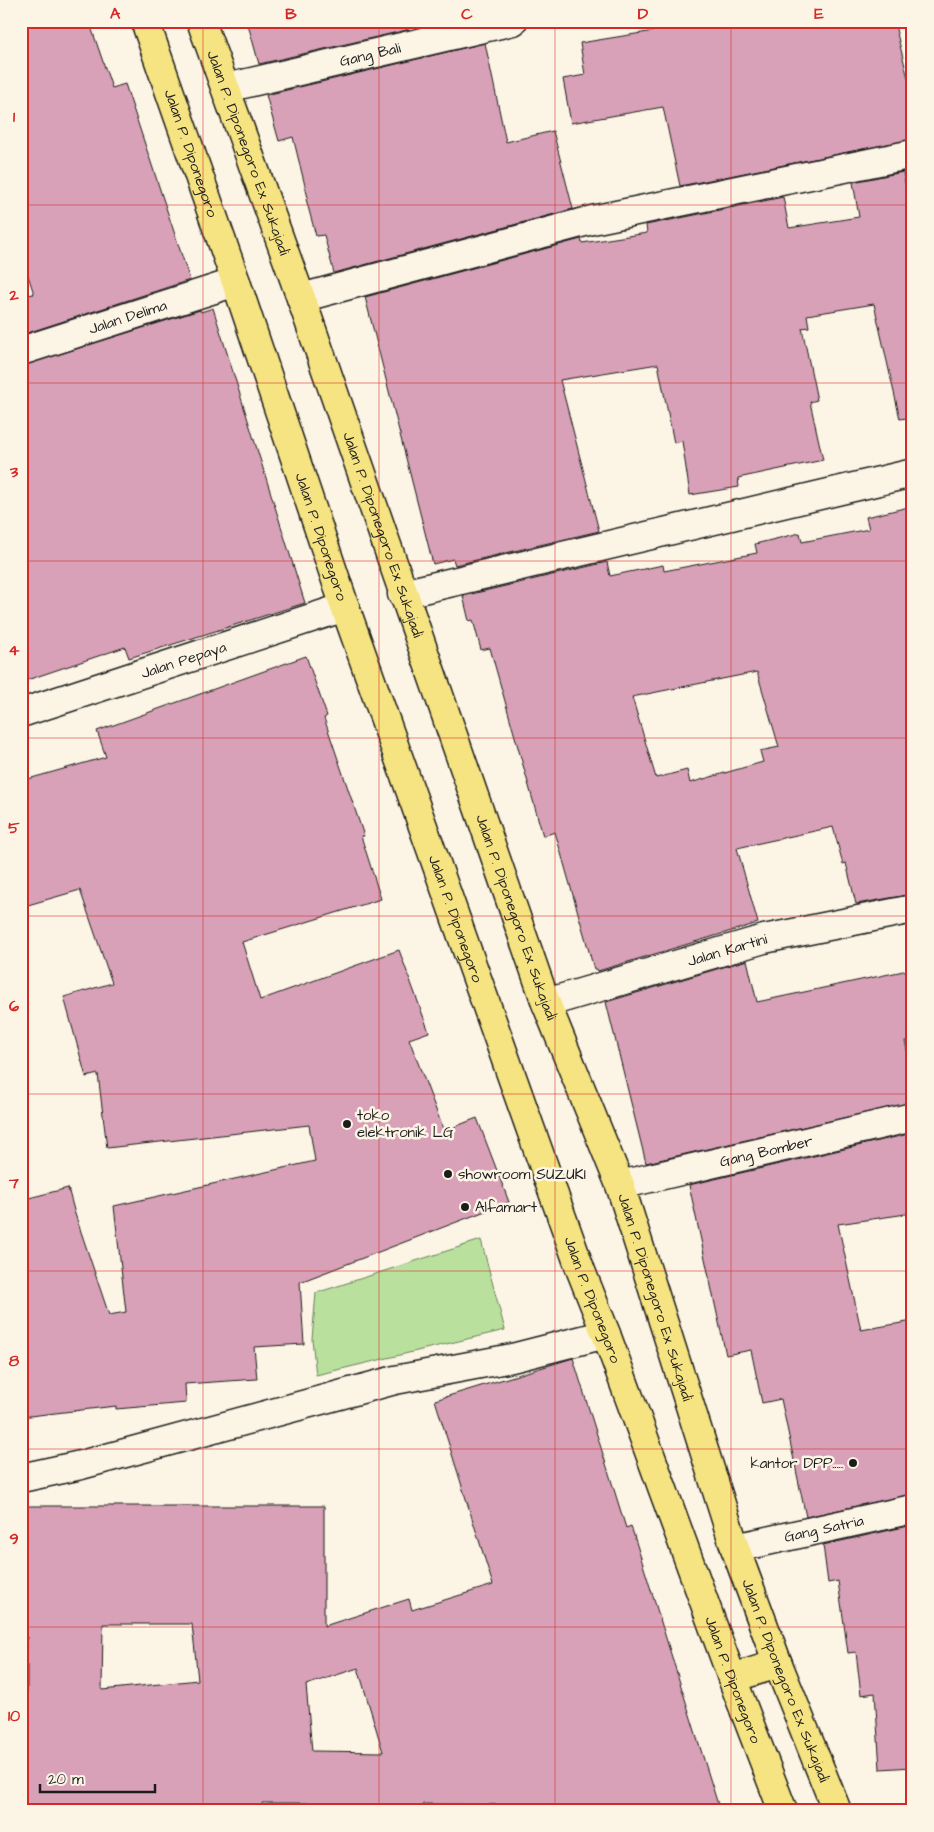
<svg xmlns="http://www.w3.org/2000/svg" width="934" height="1832" font-family="'Architects Daughter',sans-serif">
<rect width="100%" height="100%" fill="#fcf5e5"/>
<filter id="ink" filterUnits="userSpaceOnUse"><feTurbulence type="fractalNoise" baseFrequency=".02" numOctaves="2"/><feDisplacementMap in="SourceGraphic" scale="10" xChannelSelector="R" yChannelSelector="G"/><feConvolveMatrix kernelMatrix="1 2 1 2 8 2 1 2 1" color-interpolation-filters="sRGB"/></filter>
<g filter="url(#ink)">
<path fill="#b9e19d" stroke="#6a7e5c" d="M481,1240l24,90 -189,45 -4,-36 4,-46z"/>
<path fill="#d8a1b7" stroke="#1c1c1c" fill-rule="evenodd" d="M21,21h68l23,67 13,-4 65,196 -169,55v-39l13,-2 -13,-40z
M247,21h158l2,9 -148,34z
M690,21h112l1,6 36,-6h55l19,78v40l-233,47 -17,-79 -92,16 -8,-44 22,-4 -5,-32 74,-12 -1,-3z
M485,43l21,99 47,-11 20,78 -239,64 -10,-38 -8,1 -10,-37 2,-1 -15,-61 -14,4 -13,-46z
M903,172l10,55v190l-13,2 -26,-115 -67,11 2,12 -7,1 15,72 -7,2 13,58 -85,18 1,9 -49,8 -8,-54 -8,2 -16,-79 -98,16 39,151 -144,34 -2,-6 -20,5 -68,-267 216,-58 1,4 65,-10 -1,-8 137,-28 6,31 70,-11 -6,-35z
M213,308l92,295 -176,55 -4,-11 -104,35v-316l179,-56 1,2z
M913,506v388l-57,10 -10,-41 -3,1 -10,-37 -96,21 21,75 -160,48 -1,-2h-3l-39,-137 -12,4 -53,-188 -9,2 -8,-30 -4,1 -6,-25 144,-34 3,14 53,-11 1,6 93,-18 -2,-9 45,-11 2,9 67,-13 -3,-12zM757,672l22,75 -19,4 3,11 -73,21 -3,-13 -31,8 -24,-81z
M306,656l21,60 -3,2 40,118h-3l20,63 -139,43 18,58 139,-50 30,82 -20,7 35,92 33,-13 32,84 -209,80 4,62 -50,3 3,32 -72,5 1,19 -70,6v-3l-95,11v-217l47,-12 7,26 34,101 17,-3 -12,-106 201,-45 -6,-36 -202,23 -9,-74 -12,3 -22,-80 48,-14 -32,-93 -59,17v-126l85,-24 -9,-26z
M747,960l10,42 156,-33v71l-8,1 8,37v24l-267,61 -40,-161z
M913,1133v80l-75,11 23,106 52,-9v173l-107,23 -25,-118 -19,4 -11,-53 -25,5 -37,-170z
M573,1358l53,170 5,-2 89,285h-177l-2,-6 -118,-1 -1,7h-87v-8h-73v8h-241v-113h6v-61h-6v-131h303v120l85,-27 3,11 81,-25 -58,-185zM103,1624h89l6,56 -96,10zM358,1668l25,84 -71,-1 -6,-66z
M913,1525v242l-33,2 -5,-76 -14,2 -5,-43 -8,1 -10,-72 -10,2 -5,-38z"/>
<g fill="none" stroke-linecap="round" stroke-linejoin="round">
<defs>
<g id="minor">
<path id="s1" d="M226,88l287,-67"/>
<path d="M301,298l291,-78 321,-66"/>
<path id="s2" d="M21,351l215,-69"/>
<path d="M402,594l511,-121"/>
<path id="s3" d="M21,713l324,-106"/>
<path id="s4" d="M546,1003l218,-64 149,-30"/>
<path id="s5" d="M620,1185l293,-68"/>
<path d="M21,1478l60,-13 314,-85 117,-22 94,-24"/>
<path id="s6" d="M735,1548l178,-39"/>
</g>
<g id="major">
<path id="s7" d="M145,21l91,261 109,325 236,664 25,63 126,344 51,133"/>
<path id="s8" d="M201,21l100,277 245,705 74,182 115,363 43,116 59,147"/>
<path d="M732,1678l46,-14"/>
</g>
</defs>
<use href="#minor" stroke="#1c1c1c" stroke-width="31"/>
<use href="#major" stroke="#1c1c1c" stroke-width="31"/>
<use href="#minor" stroke="#fcf5e5" stroke-width="28"/>
<use href="#major" stroke="#f6e381" stroke-width="28"/>
</g>
</g>
<path fill="none" stroke="#d62828" stroke-width="1" stroke-opacity="0.55" d="M203,21v1790M379,21v1790M555,21v1790M731,21v1790M21,205h892M21,383h892M21,561h892M21,738h892M21,916h892M21,1094h892M21,1271h892M21,1449h892M21,1627h892"/>
<g fill="#1c1c1c" stroke="#fcf5e5" stroke-width="2">
<circle cx="347" cy="1124" r="5"/>
<circle cx="448" cy="1174" r="5"/>
<circle cx="465" cy="1207" r="5"/>
<circle cx="853" cy="1463" r="5"/>
</g>
<g text-anchor="middle" dominant-baseline="central" stroke-width="5" stroke-linejoin="round" paint-order="stroke">
<g font-size="15" fill="#1c1c1c" stroke="#fcf5e5">
<text stroke="none"><textPath href="#s1" startOffset="148">Gang Bali</textPath></text>
<text stroke="none"><textPath href="#s7" startOffset="140">Jalan P. Diponegoro</textPath></text>
<text stroke="none"><textPath href="#s8" startOffset="140">Jalan P. Diponegoro Ex Sukajadi</textPath></text>
<text stroke="none"><textPath href="#s2" startOffset="112">Jalan Delima</textPath></text>
<text stroke="none"><textPath href="#s8" startOffset="545">Jalan P. Diponegoro Ex Sukajadi</textPath></text>
<text stroke="none"><textPath href="#s7" startOffset="545">Jalan P. Diponegoro</textPath></text>
<text stroke="none"><textPath href="#s3" startOffset="171">Jalan Pepaya</textPath></text>
<text stroke="none"><textPath href="#s8" startOffset="950">Jalan P. Diponegoro Ex Sukajadi</textPath></text>
<text stroke="none"><textPath href="#s7" startOffset="950">Jalan P. Diponegoro</textPath></text>
<text stroke="none"><textPath href="#s4" startOffset="189">Jalan Kartini</textPath></text>
<text stroke="none"><textPath href="#s5" startOffset="150">Gang Bomber</textPath></text>
<text stroke="none"><textPath href="#s8" startOffset="1355">Jalan P. Diponegoro Ex Sukajadi</textPath></text>
<text stroke="none"><textPath href="#s7" startOffset="1355">Jalan P. Diponegoro</textPath></text>
<text stroke="none"><textPath href="#s6" startOffset="91">Gang Satria</textPath></text>
<text stroke="none"><textPath href="#s7" startOffset="1760">Jalan P. Diponegoro</textPath></text>
<text stroke="none"><textPath href="#s8" startOffset="1760">Jalan P. Diponegoro Ex Sukajadi</textPath></text>
</g>
<g font-size="15" fill="#1c1c1c" stroke="#fcf5e5" text-anchor="start">
<text x="357" y="1115">toko<tspan x="357" dy="17">elektronik LG</tspan></text>
<text x="458" y="1174">showroom SUZUKI</text>
<text x="475" y="1207">Alfamart</text>
<text x="843" y="1463" text-anchor="end">kantor DPP.....</text>
</g>
</g>
<rect width="934" height="1832" fill="none" stroke="#fcf5e5" stroke-width="55"/>
<path d="M40 1784v8h115v-8" fill="none" stroke="#1c1c1c" stroke-width="2.5"/>
<text x="48" y="1784" font-size="15" fill="#1c1c1c" stroke="#fcf5e5" stroke-width="4" paint-order="stroke">20 m</text>
<rect x="28" y="28" width="878" height="1776" fill="none" stroke="#d62828" stroke-width="2"/>
<g font-size="16" text-anchor="middle" font-weight="bold" fill="#d62828">
<text x="115" y="19">A</text>
<text x="291" y="19">B</text>
<text x="467" y="19">C</text>
<text x="643" y="19">D</text>
<text x="819" y="19">E</text>
<text x="14" y="122">1</text>
<text x="14" y="300">2</text>
<text x="14" y="477">3</text>
<text x="14" y="655">4</text>
<text x="14" y="833">5</text>
<text x="14" y="1011">6</text>
<text x="14" y="1188">7</text>
<text x="14" y="1366">8</text>
<text x="14" y="1544">9</text>
<text x="14" y="1721">10</text>
</g>
</svg>
